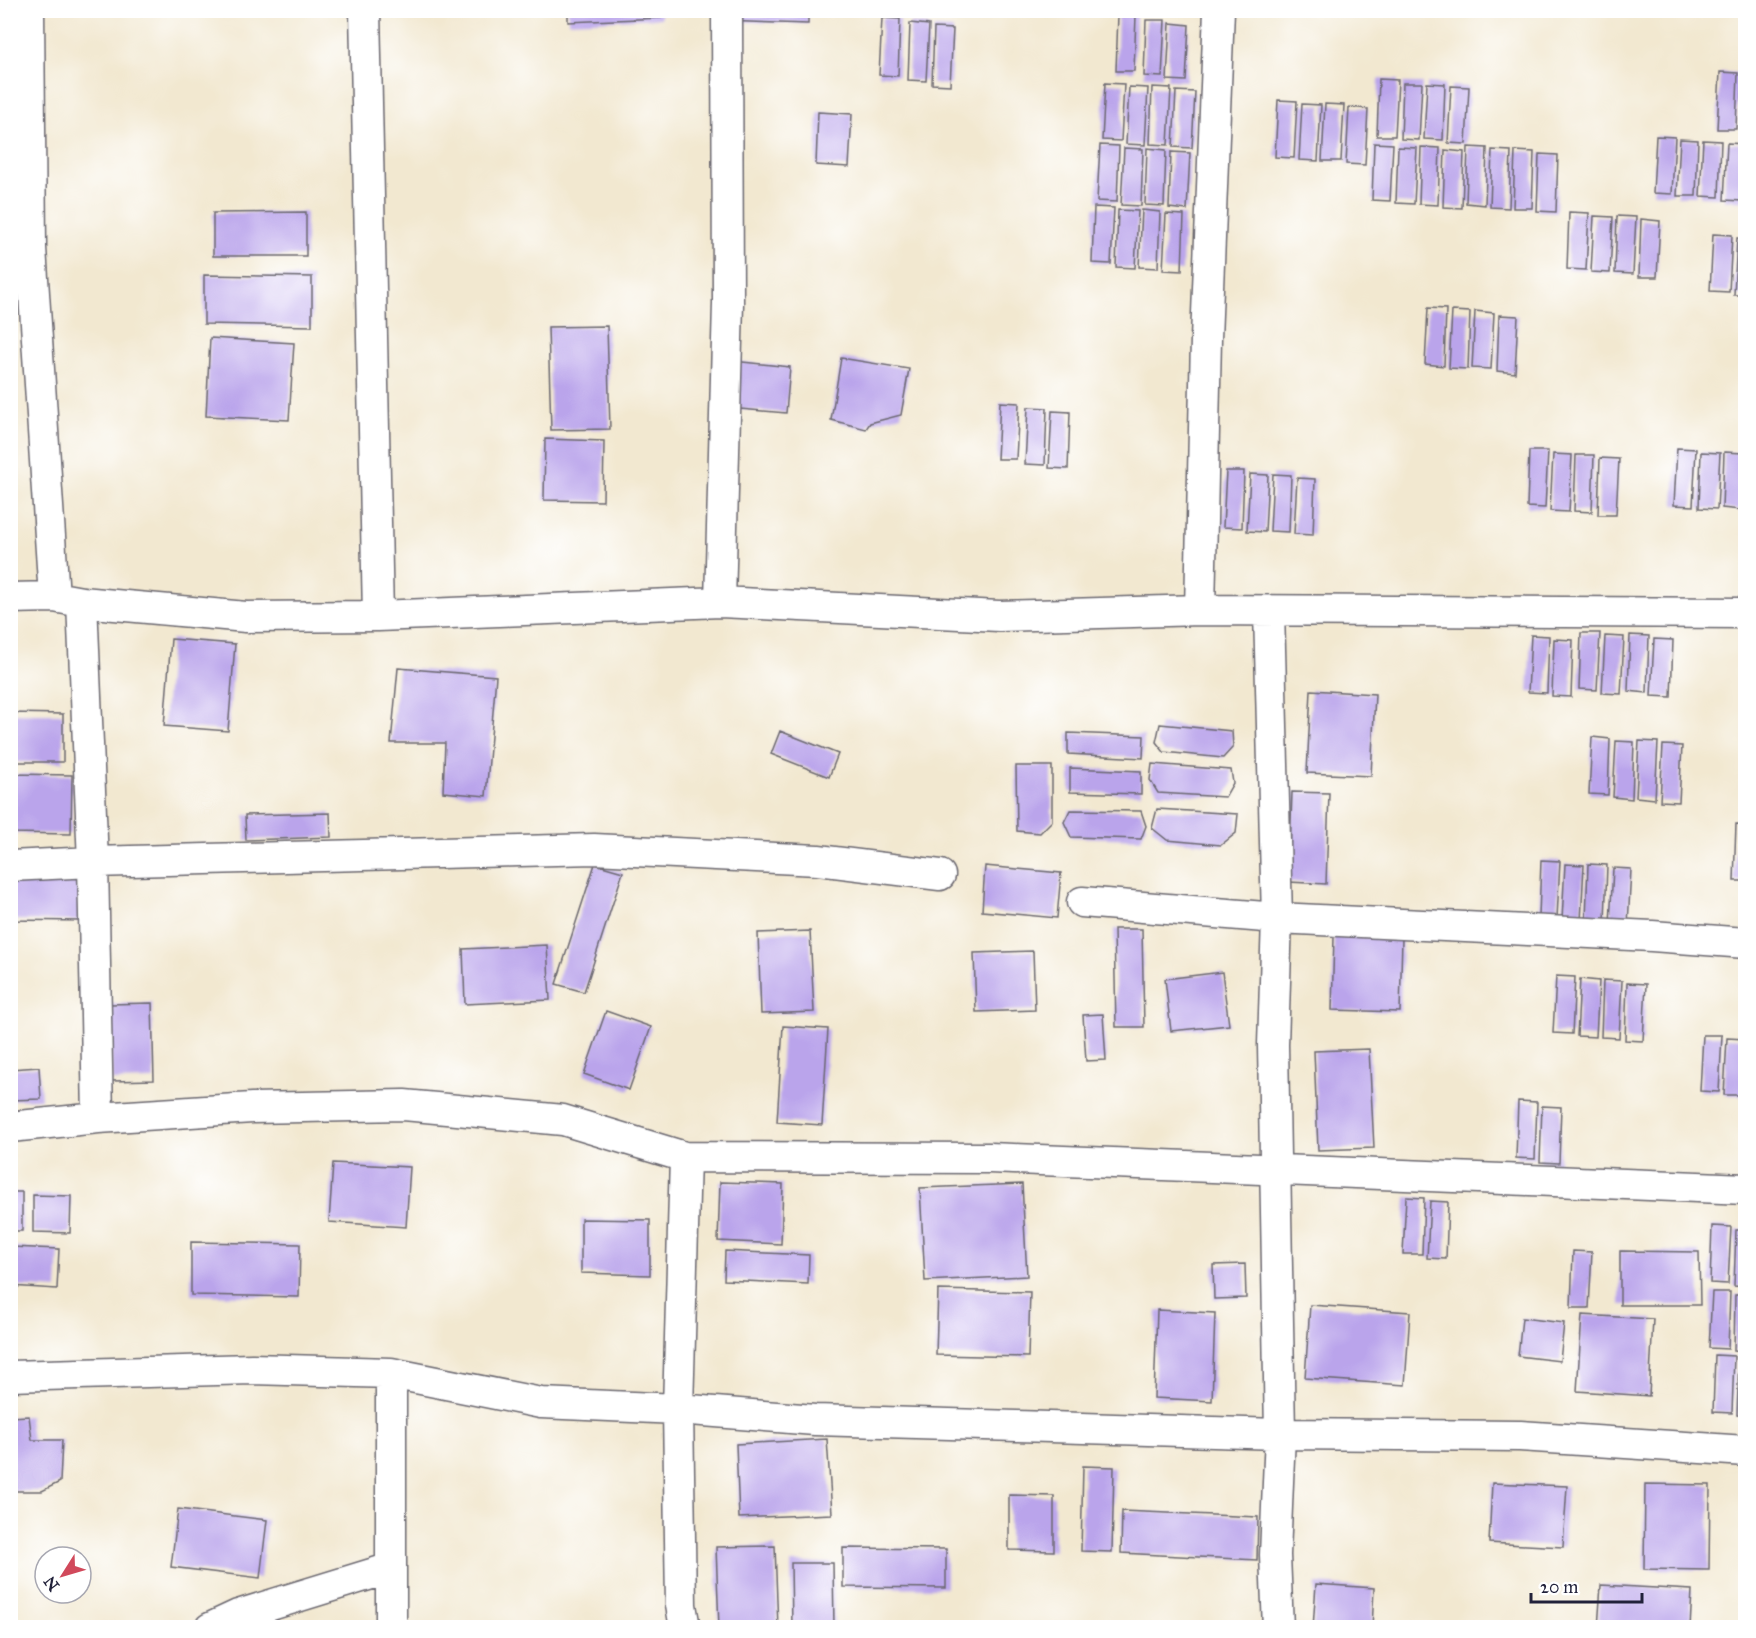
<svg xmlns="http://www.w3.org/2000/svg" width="1756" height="1638" font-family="'IM FELL Great Primer',serif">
<rect width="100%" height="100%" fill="#fff"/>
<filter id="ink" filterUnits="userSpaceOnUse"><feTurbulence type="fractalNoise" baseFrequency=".0167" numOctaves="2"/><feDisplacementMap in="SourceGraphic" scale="12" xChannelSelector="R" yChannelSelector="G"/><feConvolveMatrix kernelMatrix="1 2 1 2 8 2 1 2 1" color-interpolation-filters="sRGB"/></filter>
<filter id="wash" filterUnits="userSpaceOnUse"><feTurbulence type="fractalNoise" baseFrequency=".008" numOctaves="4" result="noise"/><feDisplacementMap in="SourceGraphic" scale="24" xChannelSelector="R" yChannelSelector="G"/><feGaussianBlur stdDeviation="1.35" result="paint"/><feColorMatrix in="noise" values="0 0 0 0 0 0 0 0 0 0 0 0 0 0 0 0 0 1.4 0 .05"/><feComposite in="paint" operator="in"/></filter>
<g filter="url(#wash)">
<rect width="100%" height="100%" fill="#f2e8d0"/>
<g id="blocks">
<path fill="#baa4eb" d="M568,10h93v8l-93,4z
M723,10h85v14l-85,-3z
M1118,14l18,1 -2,56h-18z
M882,18l18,1 -2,57 -19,-1z
M1146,20h19l-3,57 -18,-1z
M910,23l19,2 -3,56 -18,-1z
M1170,23l19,2 -3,56 -19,-1z
M934,28l19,1 -3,56 -18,-1z
M1720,72l18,1 -2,56h-19z
M1743,75h3v57h-5z
M1379,79l19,1 -3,56h-18z
M1105,83l19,1 -3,57 -19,-1z
M1403,83h19l-3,57 -18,-1z
M1427,83l18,1 -2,56 -19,-1z
M1451,86l18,1 -3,57 -18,-1z
M1129,87l19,1 -3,57 -19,-1z
M1152,87l19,1 -3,57 -18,-1z
M1176,91l19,1 -3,56 -19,-1z
M1278,100l19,1 -3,57 -19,-1z
M1302,104l19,1 -3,56 -19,-1z
M1325,104l19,1 -3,56h-19z
M1349,107l19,2 -3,56 -19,-1z
M818,112l34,2 -3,53 -33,-2z
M1656,136l19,1 -3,57 -19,-1z
M1680,139l18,1 -2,56h-19z
M1703,140l18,1 -2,56 -19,-1z
M1374,143l19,1 -3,57 -18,-1z
M1727,143l19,1 -3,57 -19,-1z
M1100,145l19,1 -2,56 -20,-1z
M1398,147l19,1 -3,56 -18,-1z
M1421,147l19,1 -2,57 -19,-1z
M1468,147l19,1 -2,57 -19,-2z
M1124,148l19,1 -2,57 -20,-1z
M1147,148l19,2 -2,56 -19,-1z
M1445,150l19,2 -2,56 -19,-1z
M1492,150l19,1 -2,57 -19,-1z
M1515,151l19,1 -2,56h-19z
M1171,152l19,1 -3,57 -18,-2z
M1539,154l19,1 -2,57 -19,-1z
M1094,207l20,1 -3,56 -19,-1z
M1118,210l20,1 -3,57 -19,-1z
M1142,210l18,2 -2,56 -19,-1z
M10,212h3l1,54h-4z
M306,212v44h-93v-43z
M1569,212l20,1 -3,57 -19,-1z
M1166,214l18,1 -2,56 -19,-1z
M1594,216l19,1 -3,56 -19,-1z
M1617,216l19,1 -3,57 -18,-1z
M1641,219l19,2 -3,56h-18z
M1713,234l19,1 -3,57 -19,-1z
M1737,238h9v57h-12z
M204,275l108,2v49l-108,-2z
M1428,308l18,1 -2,57 -19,-2z
M1452,311l18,1 -2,57 -19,-1z
M1475,311l19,2 -3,56 -19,-1z
M1499,315l19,1 -3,57 -18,-2z
M607,326l3,103 -59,1 -3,-103z
M210,338l84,5 -5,77 -83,-4z
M841,358l68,11 -8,46 -31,8 -4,6 -35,-9z
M733,361l57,6 -4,46 -57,-5z
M1000,402l19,1 -3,56h-19z
M1028,407l19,1 -2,57 -20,-1z
M1052,411l18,1 -2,57 -19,-1z
M545,439l59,2 -1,60 -59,-1z
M1677,448l19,1 -3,57 -19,-1z
M1529,451h19l-3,57 -18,-1z
M1701,452l19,1 -3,56 -18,-1z
M1724,452l19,1 -3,57 -18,-2z
M1553,454l19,1 -3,57 -19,-1z
M1576,455h18l-2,57 -18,-1z
M1600,458l19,1 -3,56h-18z
M1226,471h18l-2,57 -19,-1z
M1250,474l18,1 -3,57 -18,-1z
M1273,474l18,1 -2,57 -19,-1z
M1297,478l18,1 -2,56 -19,-1z
M1581,633h19l-3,57 -18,-1z
M1531,635l18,1 -2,57 -19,-1z
M1630,635l19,1 -2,57 -19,-2z
M1605,636l19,1 -3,57 -19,-1z
M171,639l64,5 -7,87 -64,-5z
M1554,639l19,1 -2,57 -19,-1z
M1654,639l19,1 -2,57 -20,-1z
M398,668l98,8 -10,120 -43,-4 2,-49h-54z
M1311,690l64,4 -4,82 -64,-3z
M10,713l53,1v48h-53z
M1160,724l72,7 1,16 -10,11 -59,-6 -8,-10z
M780,731l58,23 -9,23 -58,-23z
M1068,733l76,3 -1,22 -75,-4z
M1592,737l18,2 -2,56 -19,-1z
M1616,741l18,1 -2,57 -19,-2z
M1639,741l19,1 -3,57 -19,-2z
M1663,745l19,1 -3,56 -19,-1z
M1152,764l79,6 2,13 -8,14 -67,-4 -8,-13z
M1016,766h36v55l-12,12 -23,-2z
M1070,768l71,3v23l-71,-2z
M10,774l62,1 -1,59 -61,-1z
M1292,792l37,1 -3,91 -37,-2z
M1157,809l81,5 -2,19 -15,12 -54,-5 -15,-12z
M1070,810l71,1 5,15 -5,13 -70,-2 -7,-15z
M330,813l1,24 -85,3 -1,-25z
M1736,824l10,1v56h-12z
M1541,860l19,1 -3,57 -18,-1z
M595,864l28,8 -39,120 -28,-8z
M1565,864l19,1 -3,56 -19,-1z
M1588,864l19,1 -2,57 -19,-1z
M985,866l76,7 -4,45 -75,-7z
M1613,868l18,1 -3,56 -18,-1z
M10,874l71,1v46l-71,-1z
M1114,929h28l2,98h-28z
M810,931l4,81 -53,2 -3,-81z
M1334,936l68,2 -2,74 -68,-2z
M547,945l3,55 -85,4 -2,-55z
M1033,951l2,59 -59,2 -2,-59z
M1222,972l7,53 -58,6 -6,-52z
M1556,976l19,1 -3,57 -19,-1z
M1580,979l19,2 -3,56 -19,-1z
M1603,980l19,1 -3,57 -18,-1z
M1627,983l19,1 -3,57 -18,-1z
M152,1003l2,77 -42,1 -3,-77z
M606,1011l45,16 -22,63 -45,-16z
M1103,1014l3,46 -20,1 -3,-46z
M783,1026l45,3 -6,96 -45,-3z
M1703,1035h19l-3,57 -19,-1z
M1727,1038l18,1 -2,56h-19z
M1369,1049l5,99 -56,2 -4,-99z
M39,1067l2,32 -31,1v-31z
M1518,1101l19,1 -2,57 -19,-1z
M1542,1106l19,1 -2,56 -19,-1z
M333,1163l77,4 -4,60 -77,-5z
M720,1182l63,2 -2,60 -63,-3z
M1022,1184l5,92 -102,5 -5,-93z
M10,1192h12v39h-12z
M33,1195l38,1 -1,37 -37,-1z
M1406,1197l18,1 -2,56h-19z
M1430,1201l18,1 -2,57 -19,-1z
M581,1219l69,1v55l-69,-2z
M1712,1226l19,1 -3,57 -18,-1z
M1736,1230h10v57l-12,-1z
M191,1242l109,2 -1,53 -108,-2z
M10,1247l49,2 -2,40 -47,-3z
M725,1251l84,4 -1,29 -84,-4z
M1573,1251l19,1 -3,56h-18z
M1620,1251l79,1 1,53h-80z
M1245,1264l1,34 -32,1 -1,-34z
M938,1290l92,2 -2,65 -92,-2z
M1712,1292h18l-2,57 -19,-1z
M1735,1295h11v57l-12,-1z
M1310,1305l100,7 -5,73 -100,-7z
M1157,1310l58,3 -3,88 -58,-3z
M1582,1315l71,4 -4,77 -72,-5z
M1522,1318l42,5 -4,38 -42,-5z
M1715,1355l19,1 -2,57 -19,-1z
M1739,1359h7v57l-9,-1z
M29,1416l3,24h30l-2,42 -18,9h-32v-74z
M827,1439l5,75 -93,4 -3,-74z
M1083,1466l31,1 -2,85 -31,-1z
M1492,1483l75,3 -4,61 -74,-4z
M1645,1484l65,1 -1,85 -65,-1z
M1009,1495l45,1v55l-45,-1z
M178,1509l89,11 -7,58 -89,-11z
M1122,1511l136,6 -1,43 -136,-7z
M775,1546l3,82h-59l-3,-81z
M843,1548l103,1v39l-103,-1z
M791,1563h42l1,65h-42z
M1316,1584l58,4 -2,40h-59z
M1601,1585l91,5 -2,38h-92z
M272,1621l45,5 -1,2h-45z"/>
</g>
</g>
<g filter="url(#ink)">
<use href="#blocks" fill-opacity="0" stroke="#6b676f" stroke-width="1.5"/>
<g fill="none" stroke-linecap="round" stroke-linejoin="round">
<defs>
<path id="street" d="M29,10l2,238 23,349
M365,10l13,606
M10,598l44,-1 28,5 164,15 132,-1 342,-14 279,14 201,-6 546,3
M82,602l11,260 5,256
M720,602l8,-299 -1,-293
M1200,610l6,-271 13,-329
M1269,611l8,307 -4,127 7,389 -5,121 3,73
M10,866l83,-4 501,-13 224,11 122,15
M1082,902l195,16 375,18 94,7
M10,1127l88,-9 154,-10 152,-3 159,15 122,37 305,1 756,31
M10,1376l242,-7 139,4 150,30 137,6 137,11 465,14 240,2 226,15
M210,1628l28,-13 153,-47
M391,1628v-255
M685,1628l-4,-23 -3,-196 7,-252"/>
</defs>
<use href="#street" stroke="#6b676f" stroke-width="33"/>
<use href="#street" stroke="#fff" stroke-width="30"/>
</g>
</g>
<rect width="1756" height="1638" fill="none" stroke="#fff" stroke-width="36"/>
<g transform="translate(63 1575) rotate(233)"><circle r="28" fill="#ffffff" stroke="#a7a7b1" stroke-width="1.5"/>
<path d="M0-4.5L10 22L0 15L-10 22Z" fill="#d1495b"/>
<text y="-9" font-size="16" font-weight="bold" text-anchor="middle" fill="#22223b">N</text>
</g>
<path d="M1531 1593v9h111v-9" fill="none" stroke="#22223b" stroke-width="3"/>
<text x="1540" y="1593" font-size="18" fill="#22223b" stroke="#ffffff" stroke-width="4.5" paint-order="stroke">20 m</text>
</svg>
